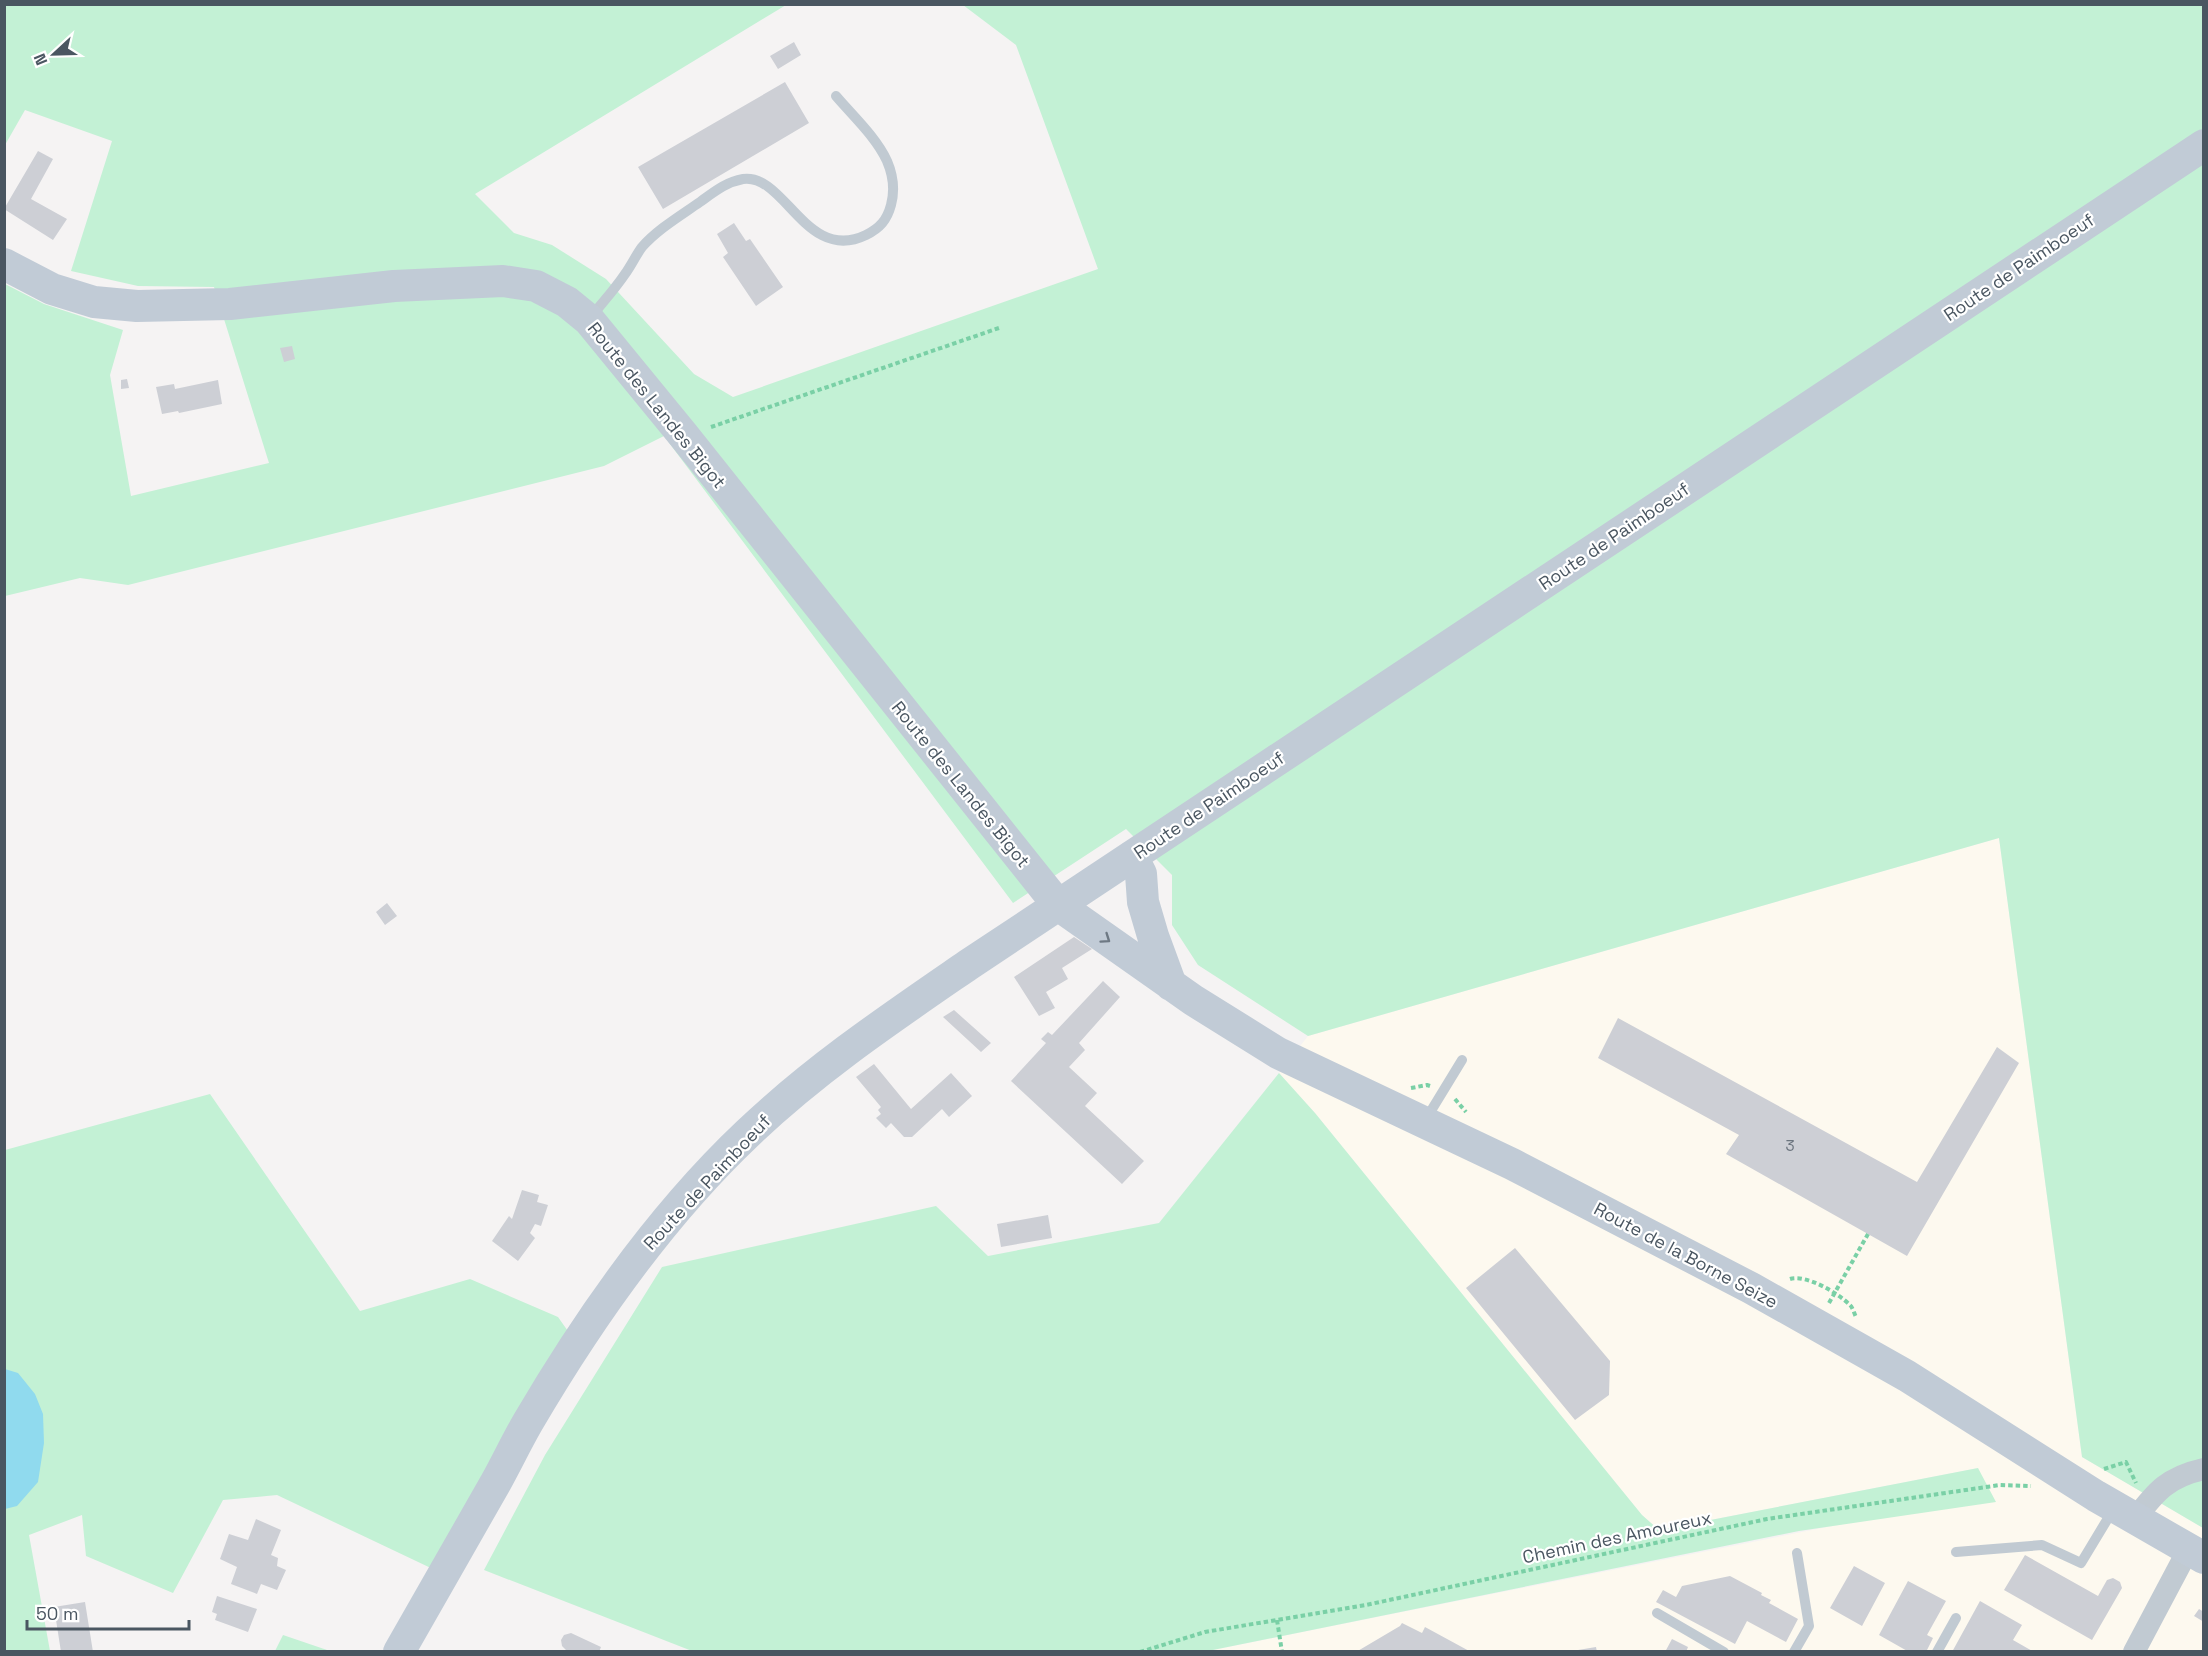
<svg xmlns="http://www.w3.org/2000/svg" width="2208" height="1656" font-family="'Space Grotesk',sans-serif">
<rect width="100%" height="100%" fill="#f5f3f3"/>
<path fill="#fdf9ef" d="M1999,838l83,619 121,71v123l-1000,1 639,-128 136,-56 -319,62 -17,-15 -327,-402 -36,-40 29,-37z"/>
<path fill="#c3f1d5" d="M5,5h781l-311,189 39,39 38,12 54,34 88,95 39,23 365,-128 -82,-224 -53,-40h1240v1523l-121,-71 -83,-619 -691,198 -110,-71 -26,-40v-50l-46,-46 -113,74 -349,-467 -60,30 -476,119 -48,-7 -75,18v-312l39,20 79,26 -13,45 21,121 138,-33 -55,-176 -76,-1 -67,-15 41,-130 -87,-31 -20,35z
M1279,1073l36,40 327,402 17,15 319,-62 18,34 -197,29 -596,121 -511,-1 -208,-81 61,-115 117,-188 274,-61 52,50 171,-33z
M210,1094l150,217 110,-32 88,38 12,17 -135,236 -158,-75 -54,5 -50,93 -87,-37 -4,-41 -53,20 21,116 -45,1v-502z
M283,1635l47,16h-55z"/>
<path fill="#90daee" d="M5,1369l13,4 17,21 8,20 1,29 -6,39 -21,24 -12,3z"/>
<path fill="#cdcfd5" d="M794,42l7,13 -23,14 -8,-13z
M785,82l24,41 -146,86 -25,-42z
M38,151l15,8 -22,40 36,20 -14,21 -49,-31z
M734,223l12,18 4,-2 33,48 -27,19 -33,-49 5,-4 -11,-19z
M292,346l3,13 -11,3 -4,-14z
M127,379l2,9 -8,1v-9z
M218,380l4,24 -43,9 -1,-2 -16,3 -6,-27 18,-3 1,5z
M387,903l10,13 -12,9 -9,-13z
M1074,937l18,12 -30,19 6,11 -22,13 9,16 -16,8 -25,-39z
M1103,981l17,16 -41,46 6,7 -16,17 28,26 -12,13 59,55 -22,23 -111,-103 35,-38 -5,-4 7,-7 4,3z
M954,1010l37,33 -10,9 -38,-35z
M1618,1018l299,164 80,-135 22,16 -112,193 -181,-102 13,-19 -141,-77z
M874,1064l37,45 40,-36 21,23 -23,21 -7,-8 -30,28h-8l-13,-14 -5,5 -10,-10 5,-4 -3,-4 3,-3 -25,-30z
M522,1190l17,5 -2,7 11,3 -7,21 -6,-2 -5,9 5,5 -17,23 -26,-20 17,-25 3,3z
M1048,1215l4,23 -51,9 -4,-23z
M1515,1248l95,113 -1,34 -34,25 -109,-132z
M256,1519l25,11 -10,25 7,3 -1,8 9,4 -9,20 -16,-6 -4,10 -26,-10 6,-17 -17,-8 9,-25 19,6z
M2025,1555l73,41 9,-16 6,-2 7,4 2,6 -30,52 -88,-50z
M1854,1566l31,17 -23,43 -32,-18z
M1730,1576l32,17 -1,2 10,5 -2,3 29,16 -12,23 -39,-21 -12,23 -79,-42 7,-12 13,7 6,-11z
M1908,1581l38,20 -19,34 6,3 -7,14h-17l-30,-17z
M217,1596l40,13 -9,23 -33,-12 2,-6 -5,-2z
M1980,1601l42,24 -9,15 21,12h-82z
M85,1602l8,50h-32l-7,-45z
M2199,1609l5,3v10l-10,-6z
M1402,1623l20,10 3,-6 46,25h-115l44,-26z
M571,1633l30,14 -2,5h-31l-6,-6 -1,-6 3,-5z
M1672,1639l16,8 -2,5h-21z
M1596,1647l1,5h-19v-2z"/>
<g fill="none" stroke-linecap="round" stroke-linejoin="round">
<path stroke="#7ad0a6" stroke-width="4" stroke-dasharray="4.5 3" stroke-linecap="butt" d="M711,427l288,-99
M1411,1088l16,-3 3,1
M1455,1099l11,13
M1790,1279c16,-5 48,14 60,26 3,3 4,8 6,12
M1829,1303l39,-69
M2104,1469l22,-7 10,21
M1277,1620l5,32
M1140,1652l65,-20 161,-27 401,-86 233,-34 31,1"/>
<path stroke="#c1cad2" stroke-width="10" d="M591,317c11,-14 24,-28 34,-43 6,-8 11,-19 17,-27 16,-18 38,-31 58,-45 14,-10 26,-20 43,-23 42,-6 63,85 123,56 14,-7 21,-15 25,-30 4,-15 2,-30 -4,-44 -11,-24 -34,-45 -51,-65
M1426,1119l36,-59
M1956,1552l86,-7 39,18 32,-53
M1657,1613l67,39
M1794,1652l15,-26 -12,-73
M1937,1652l19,-34"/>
<path stroke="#c1cad2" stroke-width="22" d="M2135,1519c21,-28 33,-42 69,-50
M2134,1652l54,-102"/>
<path stroke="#c1cbd6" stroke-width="32" d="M4,264l48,25 42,13 43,4 93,-2 164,-18 109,-5 33,5 31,16 22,18 95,116 374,469 135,95 85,53 234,111 239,124 156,88 189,120 108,62
M1132,856l9,18 2,28 10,34 18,49
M399,1652c32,-57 65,-113 97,-170 11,-20 21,-41 32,-60 61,-104 132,-206 220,-289 67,-64 143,-115 220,-168l1236,-820"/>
</g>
<defs><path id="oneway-chevron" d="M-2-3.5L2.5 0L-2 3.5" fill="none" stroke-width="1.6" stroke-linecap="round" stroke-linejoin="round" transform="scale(1.5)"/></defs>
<use stroke="#6e7984" href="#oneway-chevron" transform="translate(1106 939) rotate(35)"/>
<g text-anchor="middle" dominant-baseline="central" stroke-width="4.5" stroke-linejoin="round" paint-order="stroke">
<g font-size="15" fill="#6b747e">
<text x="1790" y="1145">3</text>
</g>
<g font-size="18" fill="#4a5661" stroke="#fff">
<text transform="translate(2019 267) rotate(-34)">Route de Paimboeuf</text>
<text transform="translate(657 405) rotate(51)">Route des Landes Bigot</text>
<text transform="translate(1614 536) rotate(-34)">Route de Paimboeuf</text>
<text transform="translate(961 784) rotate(51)">Route des Landes Bigot</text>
<text transform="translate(1209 805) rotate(-34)">Route de Paimboeuf</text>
<text transform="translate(707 1182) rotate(-47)">Route de Paimboeuf</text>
<text transform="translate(1686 1255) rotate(28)">Route de la Borne Seize</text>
<text transform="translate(1617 1537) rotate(-12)">Chemin des Amoureux</text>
</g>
</g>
<rect width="2208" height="1656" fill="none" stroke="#4a5661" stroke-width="12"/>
<g transform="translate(54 54) rotate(248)" stroke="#ffffff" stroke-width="4.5" paint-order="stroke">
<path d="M0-4.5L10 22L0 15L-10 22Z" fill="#4a5661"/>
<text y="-9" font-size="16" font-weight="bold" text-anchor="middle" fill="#4a5661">N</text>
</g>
<path d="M27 1620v9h162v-9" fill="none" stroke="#4a5661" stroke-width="3"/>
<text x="36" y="1620" font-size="18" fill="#4a5661" stroke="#ffffff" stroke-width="4.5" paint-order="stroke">50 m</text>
</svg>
